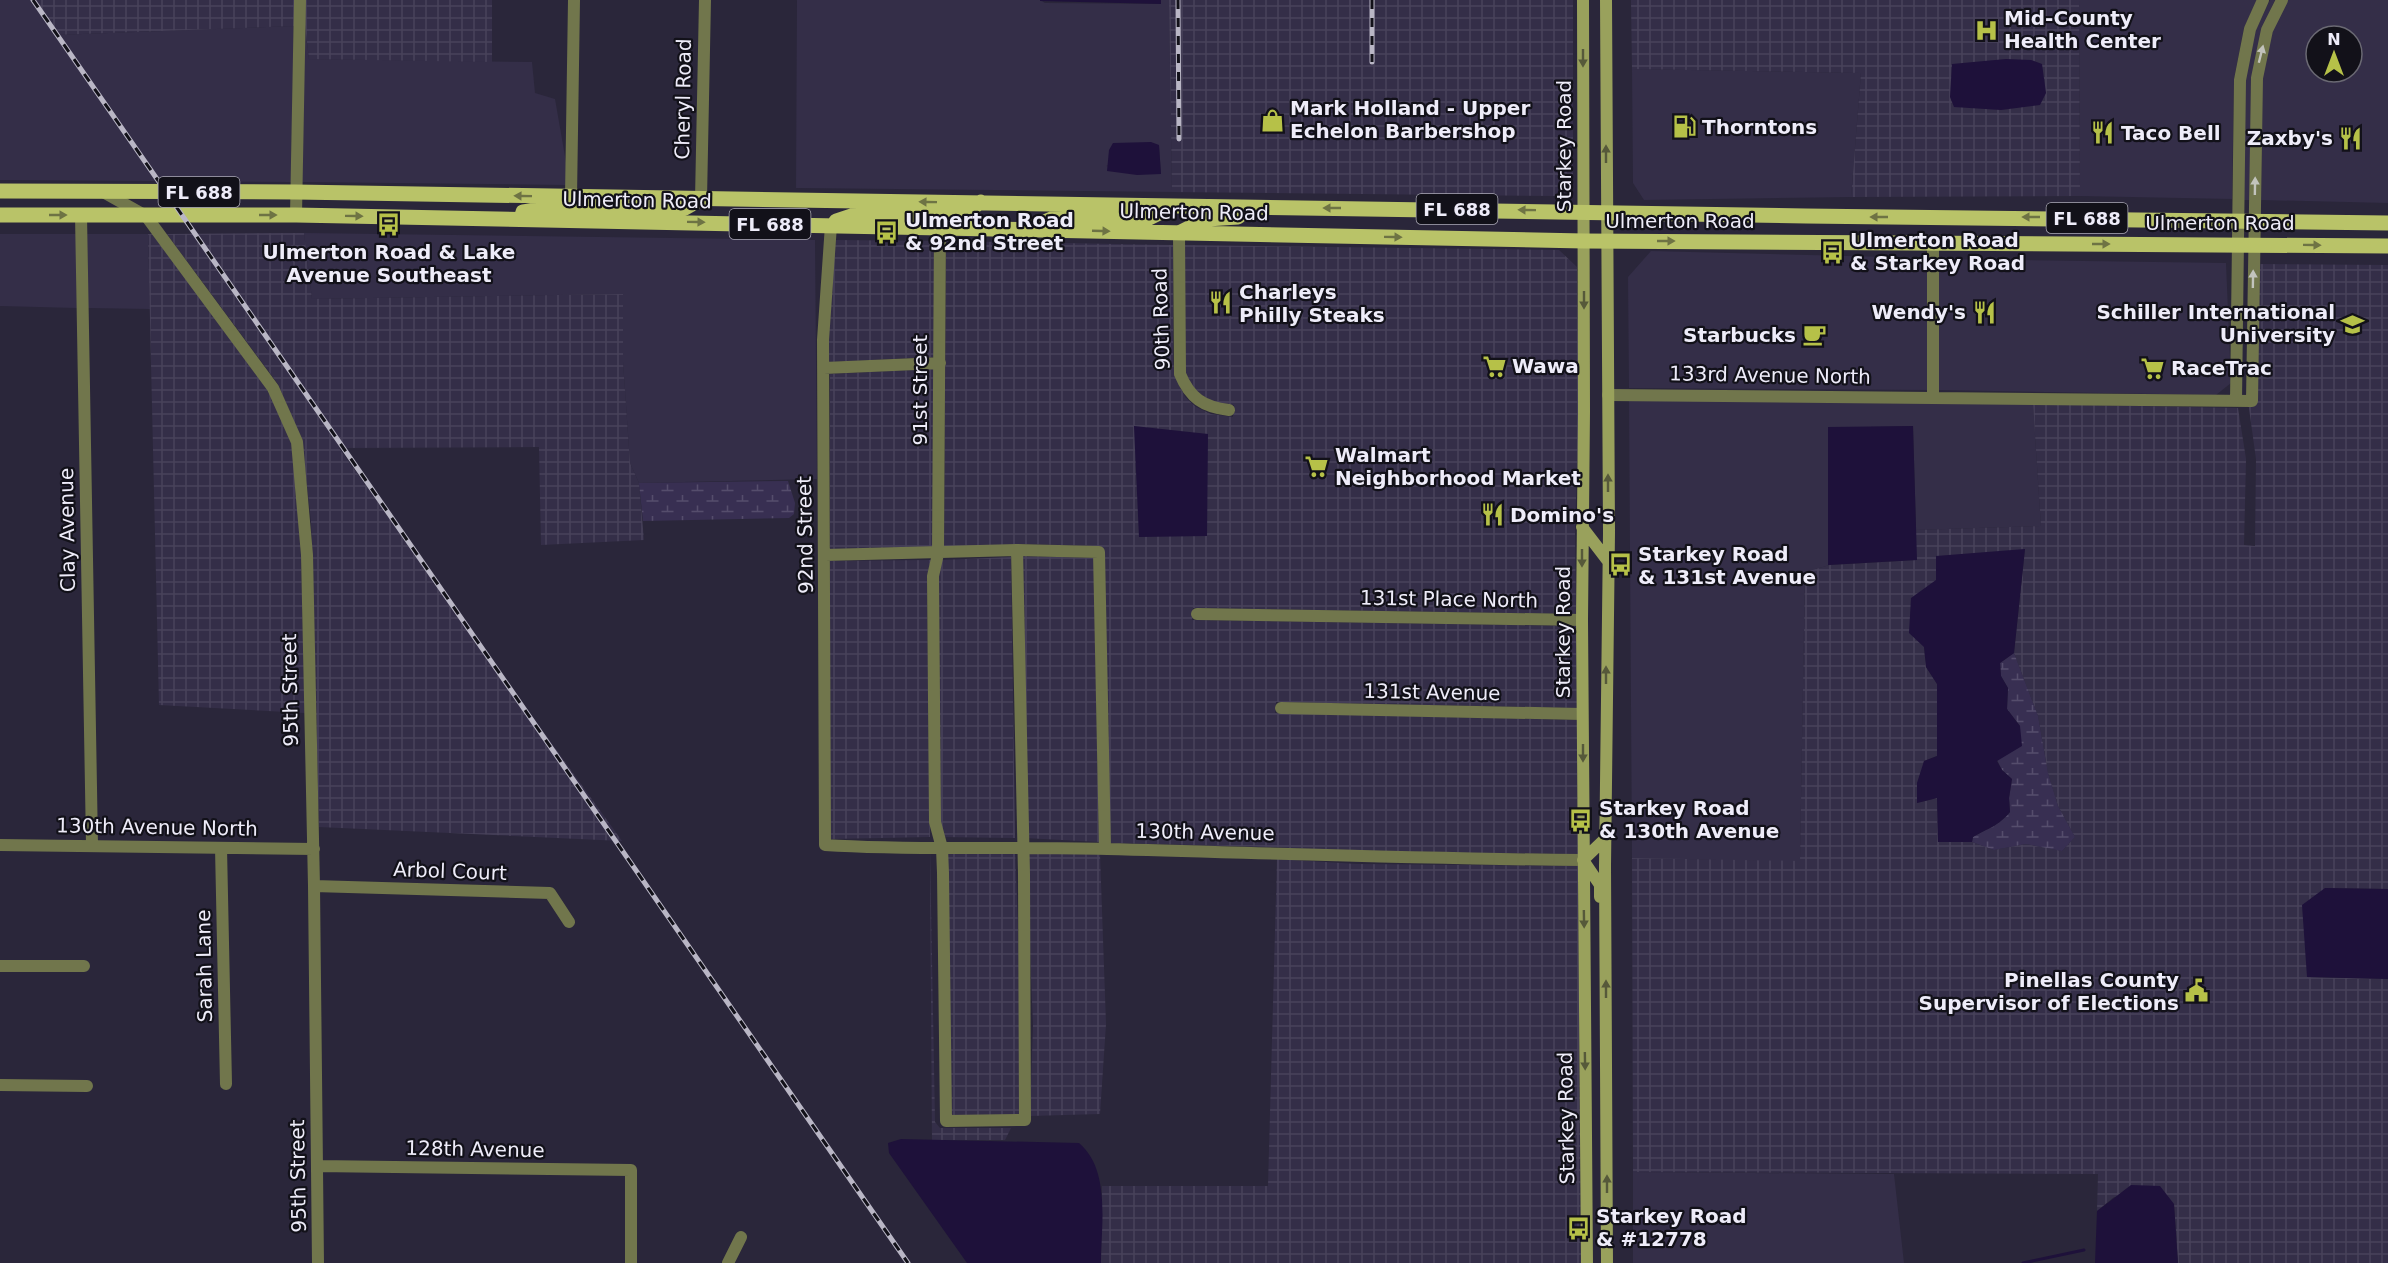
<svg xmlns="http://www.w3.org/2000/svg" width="2388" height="1263" font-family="'DejaVu Sans',sans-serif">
<defs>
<pattern id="industrial-grid" width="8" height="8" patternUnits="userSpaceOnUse" patternTransform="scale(1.5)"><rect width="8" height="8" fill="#342e48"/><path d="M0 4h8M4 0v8" fill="none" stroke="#48425a"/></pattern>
<pattern id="wetland-marsh" width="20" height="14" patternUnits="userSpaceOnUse" patternTransform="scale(1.5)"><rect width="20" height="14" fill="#382f52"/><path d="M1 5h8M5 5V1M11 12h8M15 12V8" fill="none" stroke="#554d6c"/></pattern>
</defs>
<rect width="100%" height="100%" fill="#2a263a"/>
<path fill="#342e48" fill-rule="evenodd" d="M0,0h31l24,35 239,-9 -3,156 -291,-2z
M797,0h243l5,3 116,1v-4h8l3,192 -376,-4zM1159,146l2,28 -55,-8z
M2079,0h178l-13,28 -10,51 -2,120 -152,-3z
M2270,0h5l-13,29 -10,49 -2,122h-8l3,-120 10,-49z
M2288,0h100v203l-127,-3 1,-122 10,-46zM2316,36h36v36h-36z
M305,25l4,34 223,3 3,31 20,6 11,63v23l-264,-3z
M1632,69l229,4 -10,124 -207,3 -11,-17z
M304,233l511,7 2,239 -178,4 -9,-20 -7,-101 -1,-68 -310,5z
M0,234h76l1,74 -77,-2z
M87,234h61l2,75 -62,-1z
M1651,251l277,7 -1,132 -298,-2 -1,-111z
M1939,259l287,4 5,120 -15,12 -278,-5z
M1629,400l404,4 8,122 -125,4 -3,-104 -85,2 2,137 -25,7 -5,290 -168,-4z
M1633,1172l261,2 10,89h-271z"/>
<path fill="url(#industrial-grid)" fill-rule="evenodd" d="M31,0h263v26l-239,9z
M305,0h187v62l-183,-3 -4,-34z
M1169,0h404v178l-17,18 -384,-4z
M1631,0h448l1,196 -229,1 10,-124 -229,-4z
M304,233l8,66 311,-5v68l7,101 9,20 5,57 -103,5 -2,-98 -200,1 283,393 -303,-14 -8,-306 -9,-79 -24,-58 -111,-150z
M148,234h5l116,157 23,53 8,77 5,192 -146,-8z
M835,240l100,1v116l-106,5 -1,-22z
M946,241l227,4v116l2,15 10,21 11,10 15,7 22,3 1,-12 -21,-3 -19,-12 -9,-18 -1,-127 375,5 18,17 2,153 -4,107 1,87 -383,-6 -1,12 384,6 1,82 -301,-6 -1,11 302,7 1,134 -221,-2 -83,-5 -164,-4 -6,-292 -5,-5 -77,-2 -78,4z
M2251,264l137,1v624l-63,-1 -18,89 81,2v284h-210l-4,-59 -60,-7 -17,14 1,-37 -465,-2 -1,-314 168,3 5,-289 25,-7 86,-5v-30l125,-4 -8,-122 205,4 8,51 -2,86 11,1 1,-87 -8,-58zM2025,549l-11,104 24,63 10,57 10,33 17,31 -13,14 -36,-7 -32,6 -22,-8h-34l-1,-44 -20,5 7,-42 13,-5v-72l-11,-17 -2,-20 12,-67z
M935,369l-2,179 -103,1v-175z
M1022,556l72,2 5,284 -74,-4z
M1011,557l4,281 -75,-1 -2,-260 4,-17z
M931,560l-4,16 3,261 -100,2v-278z
M930,849l5,273 5,6h71l-6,12h-73z
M940,849l75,1 7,175 -3,91h-74z
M1026,851l74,3 6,170 -6,90 -70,2 3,-91z
M1277,859l80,5 221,2 3,397h-480l1,-77h166z"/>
<path fill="url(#wetland-marsh)" d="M788,481l7,22 -1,11 -5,4 -146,3 -4,-38z
M2014,653l24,63 10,57 10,33 17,31 -13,14 -36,-7 -32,6 -22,-8 1,-5c17,-10 24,-10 37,-25l-1,-14 3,-19 -10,-9 -5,-10 23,-34 -13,-17 1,-21 -7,-12 -1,-13z"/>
<path fill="#1e113a" d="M1161,0v4l-121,-3v-1z
M2006,59l25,1 11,4 4,29 -6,12 -39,5 -47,-3 -4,-10 2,-33z
M1151,142l8,3 2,29 -24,1 -30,-4 2,-21 4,-7z
M1134,426l74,8 -1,102 -68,1z
M1913,426l4,134 -89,5v-138z
M2025,549l-11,104 -14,10 1,13 7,12 -1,21 13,17 2,20 -25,15 5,9 10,9 -3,19 1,14c-13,15 -20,15 -37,25l-1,5h-34l-1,-44 -20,5v-20l7,-22 13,-5v-72l-11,-17 -2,-20 -15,-14 2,-35 25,-18v-24z
M2325,888l63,1v90l-81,-2 -5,-72z
M901,1139l178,4c32,27 22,82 22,120h-134l-78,-110 -1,-10z
M2131,1185l29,1 14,18 4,59h-83l2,-52z"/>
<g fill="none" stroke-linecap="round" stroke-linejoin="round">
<path stroke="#1e113a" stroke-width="3" d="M2023,1263l61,-13"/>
<path stroke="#71764c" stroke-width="12" d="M105,193l41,23 127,172 24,54 10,113 7,331 4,377
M571,197l3,-197
M701,199l4,-199
M81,215l11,630
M831,225l-8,115 2,505c94,6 188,1 282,4 159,4 317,10 476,11
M940,227l-2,327 -5,22 2,246 7,26 1,25 3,248 79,-1 -1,-246 -7,-324
M1179,233l1,141c10,24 23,33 49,36
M824,368l116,-5
M1608,395l644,6 5,-323 10,-48 15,-30
M1933,396v-153
M2236,401l4,-321 10,-51 13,-29
M825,555l192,-5 82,2 6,297
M1197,614l385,6
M1281,708l301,6
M0,845l314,4
M221,848l5,236
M314,886l236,7 19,29
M0,966h84
M0,1085l87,1
M317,1166l314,4v93
M728,1263l13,-26"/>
<path stroke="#71764c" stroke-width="12" d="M296,215l4,-215"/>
<path stroke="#99a15c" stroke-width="12" d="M1583,0l1,411 -2,209 5,643
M1606,0l3,533 -4,333 2,397
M1582,527l26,34
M1583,860l17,25v12
M1583,860l23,-22"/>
<path stroke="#b9c368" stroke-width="15" d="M0,191l296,1 1510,24 582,7
M0,215h296l1288,26 804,5
M522,216l1,-4 20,-3 132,1 10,-2 14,-8
M836,221l21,-7 102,2 22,-14
M1033,227l21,-9h95l24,-12
M1179,233l28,-14 31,-2 9,-8"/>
<defs>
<path id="rail" d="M33,0l875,1263
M1178,0l1,139
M1372,0v62"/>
</defs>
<use href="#rail" stroke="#b9b6c5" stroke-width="5"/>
<use href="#rail" stroke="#121119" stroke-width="3" stroke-dasharray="9" stroke-linecap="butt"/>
</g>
<defs><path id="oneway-solid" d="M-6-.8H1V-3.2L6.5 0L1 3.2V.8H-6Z" transform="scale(1.5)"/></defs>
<g fill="#c2c3bc">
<use href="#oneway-solid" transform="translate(2261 54) rotate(-76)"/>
<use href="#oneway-solid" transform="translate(2255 186) rotate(-89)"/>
<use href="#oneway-solid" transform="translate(2253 279) rotate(-89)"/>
</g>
<g fill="#56593a">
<use href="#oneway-solid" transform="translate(1583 58) rotate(90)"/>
<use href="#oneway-solid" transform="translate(1606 154) rotate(-90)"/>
<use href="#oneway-solid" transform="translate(1584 300) rotate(90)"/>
<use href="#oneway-solid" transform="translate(1608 483) rotate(-90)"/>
<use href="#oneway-solid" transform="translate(1582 558) rotate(90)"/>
<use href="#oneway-solid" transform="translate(1606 675) rotate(-90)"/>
<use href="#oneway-solid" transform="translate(1583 753) rotate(90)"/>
<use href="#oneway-solid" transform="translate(1584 919) rotate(89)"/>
<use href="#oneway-solid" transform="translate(1606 989) rotate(-90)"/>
<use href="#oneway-solid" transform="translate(1585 1061) rotate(89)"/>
<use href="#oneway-solid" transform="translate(1607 1184) rotate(-90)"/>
</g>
<g fill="#6e7344">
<use href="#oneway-solid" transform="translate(523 196) rotate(-179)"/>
<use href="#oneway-solid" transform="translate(928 202) rotate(-179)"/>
<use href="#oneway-solid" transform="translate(1332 208) rotate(-180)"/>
<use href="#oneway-solid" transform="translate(1527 210) rotate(-179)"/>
<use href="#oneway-solid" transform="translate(58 215)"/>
<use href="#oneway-solid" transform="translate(268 215)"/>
<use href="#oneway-solid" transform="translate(354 216) rotate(1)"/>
<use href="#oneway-solid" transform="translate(1879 217) rotate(-180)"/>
<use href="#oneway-solid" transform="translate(2031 217) rotate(180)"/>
<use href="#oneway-solid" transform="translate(696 222) rotate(1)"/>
<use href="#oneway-solid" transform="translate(1101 231) rotate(2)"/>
<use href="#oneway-solid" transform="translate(1393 237) rotate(1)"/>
<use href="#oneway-solid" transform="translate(1666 241)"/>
<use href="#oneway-solid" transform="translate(2101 244)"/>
<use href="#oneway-solid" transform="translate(2312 245) rotate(1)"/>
</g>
<defs>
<symbol id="hospital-bare" viewBox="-9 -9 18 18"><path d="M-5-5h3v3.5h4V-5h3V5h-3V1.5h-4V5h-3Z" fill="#b6c148" stroke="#121119" stroke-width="2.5" paint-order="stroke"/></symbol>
<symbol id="shop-bare" viewBox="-9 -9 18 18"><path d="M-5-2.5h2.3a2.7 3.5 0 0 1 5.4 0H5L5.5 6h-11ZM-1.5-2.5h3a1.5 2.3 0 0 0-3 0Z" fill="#b6c148" stroke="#121119" stroke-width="2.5" paint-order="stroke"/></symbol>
<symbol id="fuel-bare" viewBox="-9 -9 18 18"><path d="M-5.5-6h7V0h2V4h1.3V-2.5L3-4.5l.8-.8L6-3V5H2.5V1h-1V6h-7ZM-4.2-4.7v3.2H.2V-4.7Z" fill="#b6c148" stroke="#121119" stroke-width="2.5" paint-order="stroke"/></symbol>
<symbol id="restaurant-bare" viewBox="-9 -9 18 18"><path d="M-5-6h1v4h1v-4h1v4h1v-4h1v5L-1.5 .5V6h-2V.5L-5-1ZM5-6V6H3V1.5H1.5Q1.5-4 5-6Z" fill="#b6c148" stroke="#121119" stroke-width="2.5" paint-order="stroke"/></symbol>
<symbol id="bus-bare" viewBox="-9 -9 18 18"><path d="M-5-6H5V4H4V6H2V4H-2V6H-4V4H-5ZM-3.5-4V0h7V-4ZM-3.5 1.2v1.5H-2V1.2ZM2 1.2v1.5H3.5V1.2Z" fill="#b6c148" stroke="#121119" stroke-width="2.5" paint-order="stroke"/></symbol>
<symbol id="university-bare" viewBox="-9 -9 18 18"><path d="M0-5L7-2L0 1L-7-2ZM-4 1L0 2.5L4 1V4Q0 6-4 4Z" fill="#b6c148" stroke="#121119" stroke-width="2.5" paint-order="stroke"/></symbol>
<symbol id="cafe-bare" viewBox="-9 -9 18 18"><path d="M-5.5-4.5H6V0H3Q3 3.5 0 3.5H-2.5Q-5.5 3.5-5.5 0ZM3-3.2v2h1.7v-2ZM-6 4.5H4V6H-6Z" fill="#b6c148" stroke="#121119" stroke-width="2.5" paint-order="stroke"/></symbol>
<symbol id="supermarket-bare" viewBox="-9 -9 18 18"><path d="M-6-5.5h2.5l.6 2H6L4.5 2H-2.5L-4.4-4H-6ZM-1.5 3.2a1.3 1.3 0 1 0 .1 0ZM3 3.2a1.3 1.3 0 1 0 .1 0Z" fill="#b6c148" stroke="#121119" stroke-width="2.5" paint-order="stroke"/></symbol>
<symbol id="civic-bare" viewBox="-9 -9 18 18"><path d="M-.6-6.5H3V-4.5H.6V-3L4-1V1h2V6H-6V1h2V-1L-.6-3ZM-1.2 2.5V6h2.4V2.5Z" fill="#b6c148" stroke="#121119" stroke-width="2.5" paint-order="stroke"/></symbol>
</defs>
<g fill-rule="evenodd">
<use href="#hospital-bare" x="1970" y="14" width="33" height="33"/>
<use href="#shop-bare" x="1256" y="104" width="33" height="33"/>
<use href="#fuel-bare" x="1668" y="110" width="33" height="33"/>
<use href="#restaurant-bare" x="2086" y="116" width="33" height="33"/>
<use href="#restaurant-bare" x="2334" y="122" width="33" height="33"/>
<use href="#bus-bare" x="372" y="208" width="33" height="33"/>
<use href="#bus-bare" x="870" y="216" width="33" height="33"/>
<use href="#bus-bare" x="1816" y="236" width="33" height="33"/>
<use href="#restaurant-bare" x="1204" y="286" width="33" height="33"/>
<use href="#restaurant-bare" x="1968" y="296" width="33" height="33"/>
<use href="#university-bare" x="2336" y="308" width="33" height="33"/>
<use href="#cafe-bare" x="1798" y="318" width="33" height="33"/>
<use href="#supermarket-bare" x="1478" y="350" width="33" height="33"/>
<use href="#supermarket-bare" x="2136" y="352" width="33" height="33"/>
<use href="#supermarket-bare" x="1300" y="450" width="33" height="33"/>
<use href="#restaurant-bare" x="1476" y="498" width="33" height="33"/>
<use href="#bus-bare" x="1604" y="548" width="33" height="33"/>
<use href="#bus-bare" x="1564" y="804" width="33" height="33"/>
<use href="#civic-bare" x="2180" y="974" width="33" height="33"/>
<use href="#bus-bare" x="1562" y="1212" width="33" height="33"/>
</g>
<g text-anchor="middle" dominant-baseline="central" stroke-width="4.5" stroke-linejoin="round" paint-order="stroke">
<g fill="#121119" stroke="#acaab6" stroke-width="1.5">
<rect x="158.5" y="177" width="81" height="30" rx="4.5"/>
<rect x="1416.5" y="194" width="81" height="30" rx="4.5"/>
<rect x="2046.5" y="203" width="81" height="30" rx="4.5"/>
<rect x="729.5" y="209" width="81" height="30" rx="4.5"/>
</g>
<g font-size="18" font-weight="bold" fill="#eeecf9">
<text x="199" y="192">FL 688</text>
<text x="1457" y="209">FL 688</text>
<text x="2087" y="218">FL 688</text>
<text x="770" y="224">FL 688</text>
</g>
<g font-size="20" font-weight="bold" fill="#eeecf9" stroke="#121119" text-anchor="start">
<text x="2004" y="18">Mid-County<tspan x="2004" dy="23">Health Center</tspan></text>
<text x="1290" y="108">Mark Holland - Upper<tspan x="1290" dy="23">Echelon Barbershop</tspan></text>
<text x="1702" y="127">Thorntons</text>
<text x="2121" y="133">Taco Bell</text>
<text x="2333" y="138" text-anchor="end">Zaxby's</text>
<text x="905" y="220">Ulmerton Road<tspan x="905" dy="23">&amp; 92nd Street</tspan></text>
<text x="1850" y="240">Ulmerton Road<tspan x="1850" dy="23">&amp; Starkey Road</tspan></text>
<text x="389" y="252" text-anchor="middle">Ulmerton Road &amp; Lake<tspan x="389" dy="23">Avenue Southeast</tspan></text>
<text x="1239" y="292">Charleys<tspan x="1239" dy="23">Philly Steaks</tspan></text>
<text x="1966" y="312" text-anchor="end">Wendy's</text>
<text x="2335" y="312" text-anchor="end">Schiller International<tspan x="2335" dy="23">University</tspan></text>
<text x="1796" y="335" text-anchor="end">Starbucks</text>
<text x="1512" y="366">Wawa</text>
<text x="2171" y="368">RaceTrac</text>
<text x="1335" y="455">Walmart<tspan x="1335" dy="23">Neighborhood Market</tspan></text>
<text x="1510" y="515">Domino's</text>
<text x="1638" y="554">Starkey Road<tspan x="1638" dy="23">&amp; 131st Avenue</tspan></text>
<text x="1599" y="808">Starkey Road<tspan x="1599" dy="23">&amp; 130th Avenue</tspan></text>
<text x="2179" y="980" text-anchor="end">Pinellas County<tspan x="2179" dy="23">Supervisor of Elections</tspan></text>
<text x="1596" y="1216">Starkey Road<tspan x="1596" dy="23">&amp; #12778</tspan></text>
</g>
<g font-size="20" fill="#eeecf9" stroke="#121119">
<text transform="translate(683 99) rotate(-89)">Cheryl Road</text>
<text transform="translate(1564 146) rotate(-90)">Starkey Road</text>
<text transform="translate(637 200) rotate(1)">Ulmerton Road</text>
<text transform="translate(1194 212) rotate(1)">Ulmerton Road</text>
<text x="1680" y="221">Ulmerton Road</text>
<text x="2220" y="223">Ulmerton Road</text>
<text transform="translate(1161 319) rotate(-92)">90th Road</text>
<text transform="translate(1770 375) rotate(1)">133rd Avenue North</text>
<text transform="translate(920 390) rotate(-90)">91st Street</text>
<text transform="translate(67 530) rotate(-91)">Clay Avenue</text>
<text transform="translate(805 535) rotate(-91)">92nd Street</text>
<text transform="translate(1449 599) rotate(1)">131st Place North</text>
<text transform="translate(1563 632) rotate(-90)">Starkey Road</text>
<text transform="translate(290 690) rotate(-91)">95th Street</text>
<text transform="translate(1432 692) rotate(1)">131st Avenue</text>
<text transform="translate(157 827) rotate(1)">130th Avenue North</text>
<text transform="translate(1205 832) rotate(1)">130th Avenue</text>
<text transform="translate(450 871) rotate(2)">Arbol Court</text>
<text transform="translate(204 966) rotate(-91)">Sarah Lane</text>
<text transform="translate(1566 1118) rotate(-91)">Starkey Road</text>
<text transform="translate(475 1149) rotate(1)">128th Avenue</text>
<text transform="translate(298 1176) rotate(-91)">95th Street</text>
</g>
</g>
<g transform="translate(2334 54)"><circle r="28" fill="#121119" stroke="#6a6973" stroke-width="1.5"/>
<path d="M0-4.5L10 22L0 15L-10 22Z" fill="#b6c148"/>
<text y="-9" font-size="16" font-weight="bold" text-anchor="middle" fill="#eeecf9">N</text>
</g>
</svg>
